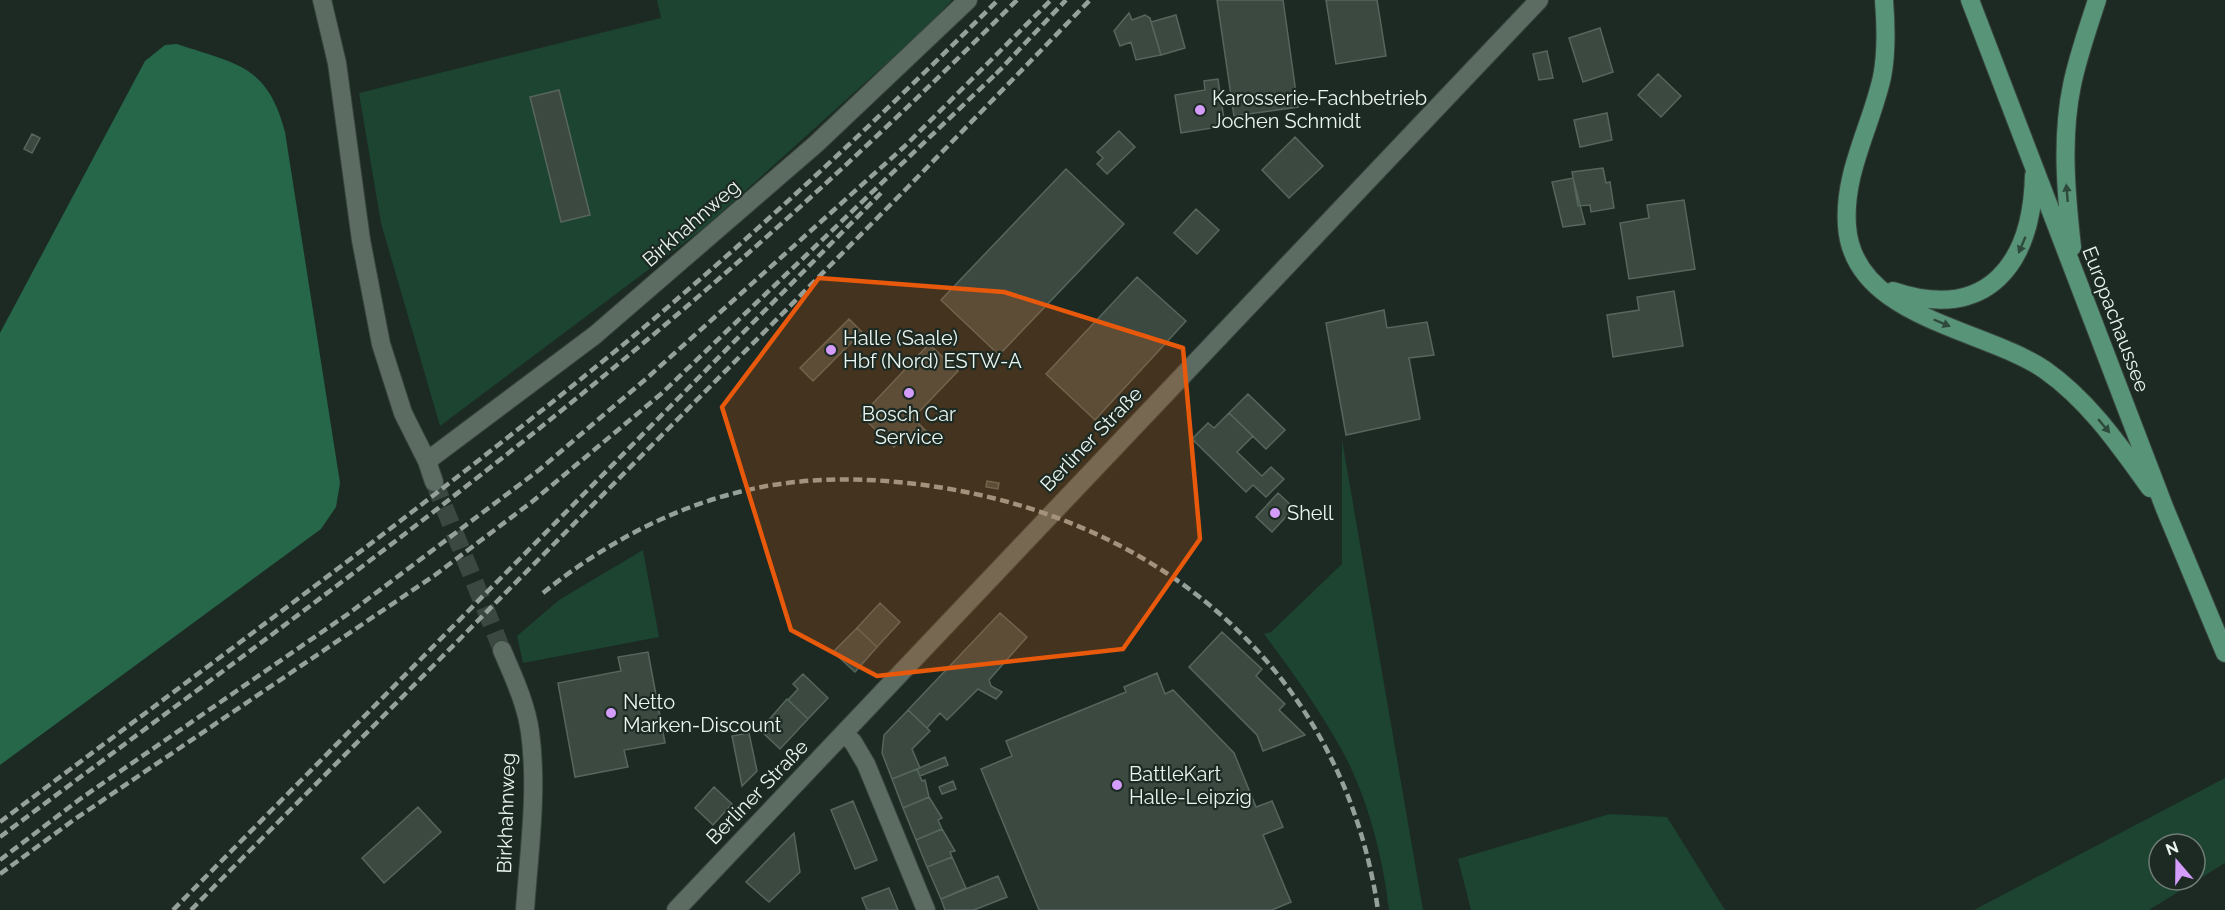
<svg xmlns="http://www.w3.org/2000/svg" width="2225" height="910" font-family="Raleway,sans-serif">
<rect width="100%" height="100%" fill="#1c2a23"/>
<path fill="#1c4431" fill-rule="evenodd" d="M657,0h295l-24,26 -224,202 -264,198 -59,-203 -22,-130 302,-75z
M1342,440l81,470h-34c-6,-51 -20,-108 -44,-154 -23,-43 -52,-83 -81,-122l7,-2 71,-68z
M643,550l16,87 -136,26 -6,-27 42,-36z
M2225,778v85l-76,47h-175zM2159,844h36v36h-36z
M1610,814l57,3 58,93h-254l-13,-51z"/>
<path fill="#266649" d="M177,44c59,20 90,20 108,88l55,351 -4,24 -15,22 -321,236v-432l145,-272 20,-16z"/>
<path fill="#3b4941" stroke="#56665d" stroke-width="1.5" d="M1217,0h66l15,107 -64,9z
M1326,0h51l9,56 -50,8z
M1129,13l3,7 13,-5 5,3 11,37 -25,5 -5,-18 -11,4 -6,-15z
M1176,15l9,33 -24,7 -10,-33z
M1600,28l13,44 -30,10 -14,-44z
M1547,51l6,27 -14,2 -6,-26z
M1658,74l23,22 -20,21 -23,-22z
M1218,79l7,47 -44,7 -6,-38 30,-5 -1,-9z
M559,90l31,125 -29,7 -31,-125z
M1607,113l5,27 -32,7 -6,-27z
M1119,131l16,16 -28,27 -10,-10 6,-6 -6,-6z
M32,134l8,4 -8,15 -8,-4z
M1295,137l28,29 -34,32 -27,-28z
M1603,168l3,15 4,-1 4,26 -23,4 -1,-7 -12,1 -6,-34z
M1066,169l58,55 -125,131 -58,-55z
M1573,178l12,46 -22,3 -11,-45z
M1684,200l11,69 -66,10 -9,-56 29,-5 -2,-13z
M1196,209l23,21 -22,24 -23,-21z
M1137,277l49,44 -91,99 -49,-46z
M1674,291l9,55 -70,11 -6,-42 32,-5 -2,-13z
M1384,310l3,18 40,-6 7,33 -25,3 11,61 -74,16 -20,-112z
M849,319l13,13 -49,49 -13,-13z
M929,344l29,27 -45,47 15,15 -9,10 -12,-11 -13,15 -33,-31z
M1248,394l37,36 -19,19 -37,-36z
M1229,413l24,23 -16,16 25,24 9,-9 13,12 -18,18 -13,-12 -7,7 -54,-53 16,-16 6,5z
M987,481l12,2 -1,6 -12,-2z
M1278,493l16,15 -22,24 -16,-15z
M880,603l20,19 -23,25 -20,-19z
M1000,613l27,24 -38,43 2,6 11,6 -6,7 -18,-10 -31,31 -7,-7 -13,15 -19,-18z
M857,628l20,19 -22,25 -22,-20z
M1222,632l40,37 -6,7 29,28 -6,6 26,25 -42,16 -6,-16 -68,-68z
M648,652l17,91 -41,7 4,17 -53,10 -17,-94 63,-12 -3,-14z
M1157,673l8,21 8,-4 61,63 22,54 16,-6 11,26 -20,8 28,67 -19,8h-233l-58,-141 31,-13 -6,-15 120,-49 -2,-5z
M803,674l25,24 -20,21 -20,-19 10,-11 -5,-5z
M787,699l21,20 -28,30 -20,-19z
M908,710l22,21 -18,18 8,19 -28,11 -10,-26 2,-18z
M749,733l8,38 -15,15 -10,-50z
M945,757l3,8 -28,11 -3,-7z
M917,769l5,12 3,-1 4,17 -26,11 -11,-29z
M953,781l3,8 -14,5 -3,-7z
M714,787l18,17 -19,21 -18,-17z
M929,797l13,21 -4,2 4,9 -26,11 -13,-32z
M853,801l24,59 -22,9 -24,-59z
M418,807l23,25 -57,51 -22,-25z
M942,829l13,22 -5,1 2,5 -25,10 -11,-27z
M794,833l6,39 -31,30 -23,-20z
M952,857l14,31 -25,11 -14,-32z
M998,876l9,21 -33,13h-29l-4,-11z
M889,888l9,22h-31l-5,-12z"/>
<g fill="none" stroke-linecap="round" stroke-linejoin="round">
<path stroke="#3b4842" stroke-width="18" stroke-dasharray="18 9" stroke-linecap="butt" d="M434,482l68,168"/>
<defs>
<path id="minor" d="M322,0l15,63 24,177 20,104 22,69 24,48 7,21
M427,461l168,-126 221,-191 152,-144
M502,650c11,26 24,53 28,82 8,59 -1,119 -5,178
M844,734l9,8 13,22 60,146
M676,910l863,-910"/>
<path id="major" d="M1884,0c2,25 3,52 -2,77 -11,50 -39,96 -35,149 6,92 137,102 198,144 44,31 74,75 105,118
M1970,0l195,509 60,144
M2072,247c-6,-54 -11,-109 0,-162 6,-29 16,-57 25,-85
M1893,291c95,32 139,-28 141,-116"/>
</defs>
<use href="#minor" stroke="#38443e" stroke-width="20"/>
<use href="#major" stroke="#38443e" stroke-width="20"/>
<use href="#minor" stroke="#5c6c63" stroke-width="18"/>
<use href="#major" stroke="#589477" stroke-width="18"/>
<path stroke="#95a09a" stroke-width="4.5" stroke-dasharray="9 4.5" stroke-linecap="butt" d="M996,74l70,-74
M543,593c58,-47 124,-83 196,-101 67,-17 138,-15 205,-4 226,37 400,190 434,422
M0,822c211,-159 426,-315 630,-483 128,-107 250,-221 368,-339
M0,837c215,-161 435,-319 641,-492 131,-109 256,-225 376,-345
M0,860l80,-61 268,-185 191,-144 108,-92 258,-232 146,-146
M0,874l75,-55 360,-244 98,-74 128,-107 341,-326
M173,910l708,-717
M191,910l716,-722 183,-188"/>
</g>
<defs><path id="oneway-solid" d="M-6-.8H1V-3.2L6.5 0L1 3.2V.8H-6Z" transform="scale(1.5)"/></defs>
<g fill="#2e4a3c">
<use href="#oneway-solid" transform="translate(2067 193) rotate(-95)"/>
<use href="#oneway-solid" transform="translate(2022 245) rotate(113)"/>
<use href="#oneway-solid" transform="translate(1942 323) rotate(23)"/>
<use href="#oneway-solid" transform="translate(2104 426) rotate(50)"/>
</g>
<path fill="#e8590c" fill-opacity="0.2" stroke="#e8590c" stroke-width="4.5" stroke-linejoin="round" d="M819,278l185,14 179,56 17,191 -77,110 -246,27 -86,-46 -69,-223z"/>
<g fill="#d49cfb" stroke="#1c2a23" stroke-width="2">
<circle cx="1200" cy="110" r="6"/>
<circle cx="831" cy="350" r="6"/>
<circle cx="909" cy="393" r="6"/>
<circle cx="1275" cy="513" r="6"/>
<circle cx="611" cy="713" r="6"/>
<circle cx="1117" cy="785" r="6"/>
</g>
<g text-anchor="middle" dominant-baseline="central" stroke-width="4.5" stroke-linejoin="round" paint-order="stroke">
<g font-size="20" fill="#ebf4ef" stroke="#1c2a23" text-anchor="start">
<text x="1212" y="98">Karosserie-Fachbetrieb<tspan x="1212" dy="23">Jochen Schmidt</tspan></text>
<text x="843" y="338">Halle (Saale)<tspan x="843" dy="23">Hbf (Nord) ESTW-A</tspan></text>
<text x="909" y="414" text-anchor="middle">Bosch Car<tspan x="909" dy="23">Service</tspan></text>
<text x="1287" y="513">Shell</text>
<text x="623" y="702">Netto<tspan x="623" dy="23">Marken-Discount</tspan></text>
<text x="1129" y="774">BattleKart<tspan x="1129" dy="23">Halle-Leipzig</tspan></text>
</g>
<g font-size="20" fill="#ebf4ef" stroke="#1c2a23">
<text transform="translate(691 223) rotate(-41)">Birkhahnweg</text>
<text transform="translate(2116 319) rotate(69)">Europachaussee</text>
<text transform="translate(1091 439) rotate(-46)">Berliner Straße</text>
<text transform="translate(757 792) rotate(-46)">Berliner Straße</text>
<text transform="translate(506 813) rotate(-88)">Birkhahnweg</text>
</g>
</g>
<g transform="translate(2177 862) rotate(340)"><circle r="28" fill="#1c2a23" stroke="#6f7b75" stroke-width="1.5"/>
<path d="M0-4.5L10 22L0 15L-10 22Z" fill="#d49cfb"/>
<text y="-9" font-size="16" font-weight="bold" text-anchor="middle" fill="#ebf4ef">N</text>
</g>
</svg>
